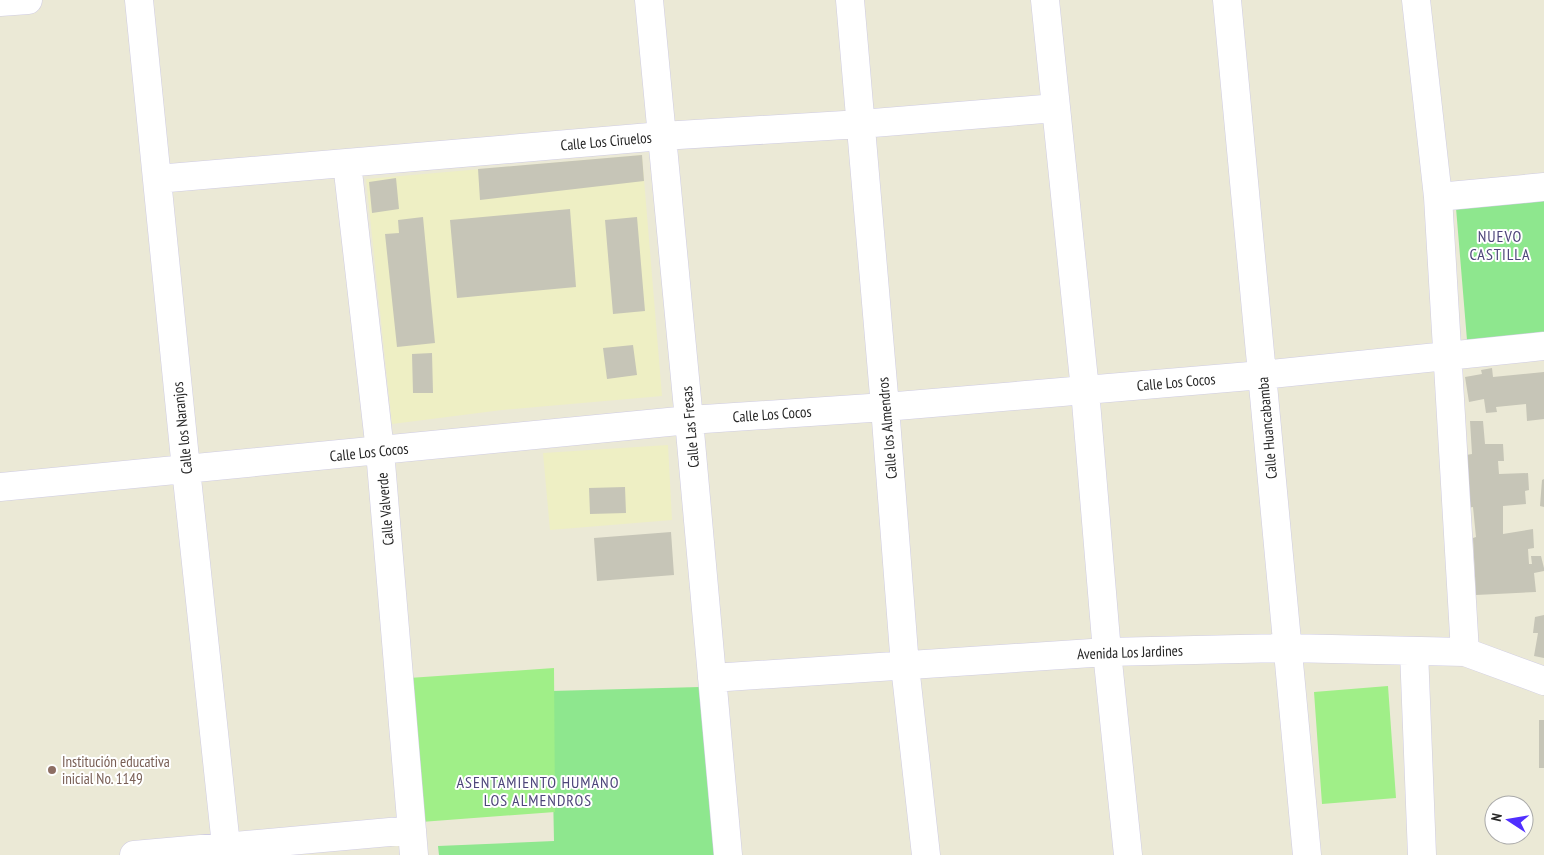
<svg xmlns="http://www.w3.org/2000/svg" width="1544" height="855" font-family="'PT Sans Narrow',sans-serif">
<rect width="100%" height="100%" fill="#ebe9d6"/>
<path fill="#eeefc4" d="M642,155l20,241 -160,14 -110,14 -26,-245z
M668,445l4,75 -122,10 -7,-77z"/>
<path fill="#8ee78e" d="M1544,200v134l-77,6 -11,-132z
M700,687l15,168h-276l-1,-9 116,-5 -3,-150z"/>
<path fill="#a0ef88" d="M554,668l1,144 -134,10 -12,-144z
M1388,686l8,112 -74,6 -8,-112z"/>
<path fill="#c6c5b7" d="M642,155l2,26 -164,19 -2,-31z
M396,178l3,31 -27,4 -3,-31z
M570,209l6,78 -119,11 -7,-78z
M423,217l12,126 -38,4 -12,-113 14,-1 -1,-13z
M637,217l8,94 -32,3 -8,-94z
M633,345l4,30 -30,4 -4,-31z
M432,353l1,40h-20l-1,-39z
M1492,368l1,9 51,-5v47l-17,2 -1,-17 -30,3 1,5 -11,1 -2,-14 -15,3 -4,-25 17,-3 -1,-4z
M1470,421h13l2,23h18l1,17h-6l1,13 29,-1 1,17 -4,1 1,13 -23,2v28l30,-5 1,19 -6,1 1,15h3l-1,-8h10l3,12v3l-10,2 2,19 -60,3 -3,-57 3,-1 -3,-30 -6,1 -1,-53 6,-1z
M1544,479v28l-4,-1 2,-26z
M625,487l1,26 -36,1 -1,-26z
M671,532l3,43 -77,6 -3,-43z
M1544,615v43l-10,-2 4,-23h-5l2,-16z
M1539,720h5v48h-5z"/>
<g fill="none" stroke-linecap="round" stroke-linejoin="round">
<defs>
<path id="minor" d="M139,0l47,469 41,386
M649,0l40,420 39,435
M850,0l35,407 20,259 21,189
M1045,0l40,390 22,262 21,203
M1227,0l80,855
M1416,0l22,197 27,455
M0,2l28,-2
M347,163l33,288 34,404
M157,179l505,-43 199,-12 195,-16
M1438,197l106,-10
M0,487l689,-67 196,-13 377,-32 282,-29
M1414,651l8,204
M712,678l395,-26 180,-4 178,4 79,29
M134,855l278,-25"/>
</defs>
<use href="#minor" stroke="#cfcce2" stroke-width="29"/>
<use href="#minor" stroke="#fff" stroke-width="28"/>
</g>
<circle fill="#8d6e63" stroke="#fff" stroke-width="2" cx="52" cy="770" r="5"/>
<g text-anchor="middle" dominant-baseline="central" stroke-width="4" stroke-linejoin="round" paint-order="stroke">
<g font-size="15" fill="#272727" stroke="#fff">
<text transform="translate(606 141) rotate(-5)">Calle Los Ciruelos</text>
<text transform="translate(1176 382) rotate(-5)">Calle Los Cocos</text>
<text transform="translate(772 414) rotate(-4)">Calle Los Cocos</text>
<text transform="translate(690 427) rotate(-95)">Calle Las Fresas</text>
<text transform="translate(182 428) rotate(-96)">Calle los Naranjos</text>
<text transform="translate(887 428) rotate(-95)">Calle los Almendros</text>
<text transform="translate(1267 428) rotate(-95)">Calle Huancabamba</text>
<text transform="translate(369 452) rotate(-6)">Calle Los Cocos</text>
<text transform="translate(385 509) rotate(-95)">Calle Valverde</text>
<text transform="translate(1130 652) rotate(-2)">Avenida Los Jardines</text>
</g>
<g font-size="15" fill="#785e54" stroke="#fff" text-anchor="start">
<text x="62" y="761">Institución educativa<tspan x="62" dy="17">inicial No. 1149</tspan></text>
</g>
<g font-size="16" letter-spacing="1" fill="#4d457a" stroke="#fff">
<text x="1500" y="236">NUEVO<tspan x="1500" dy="18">CASTILLA</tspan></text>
<text x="538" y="782">ASENTAMIENTO HUMANO<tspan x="538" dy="18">LOS ALMENDROS</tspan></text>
</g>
</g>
<g transform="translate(1509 820) rotate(282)"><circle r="24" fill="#ffffff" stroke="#a9a9a9"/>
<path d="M0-4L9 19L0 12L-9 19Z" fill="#502fff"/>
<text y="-8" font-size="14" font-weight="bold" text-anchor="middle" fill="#272727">N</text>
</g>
</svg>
